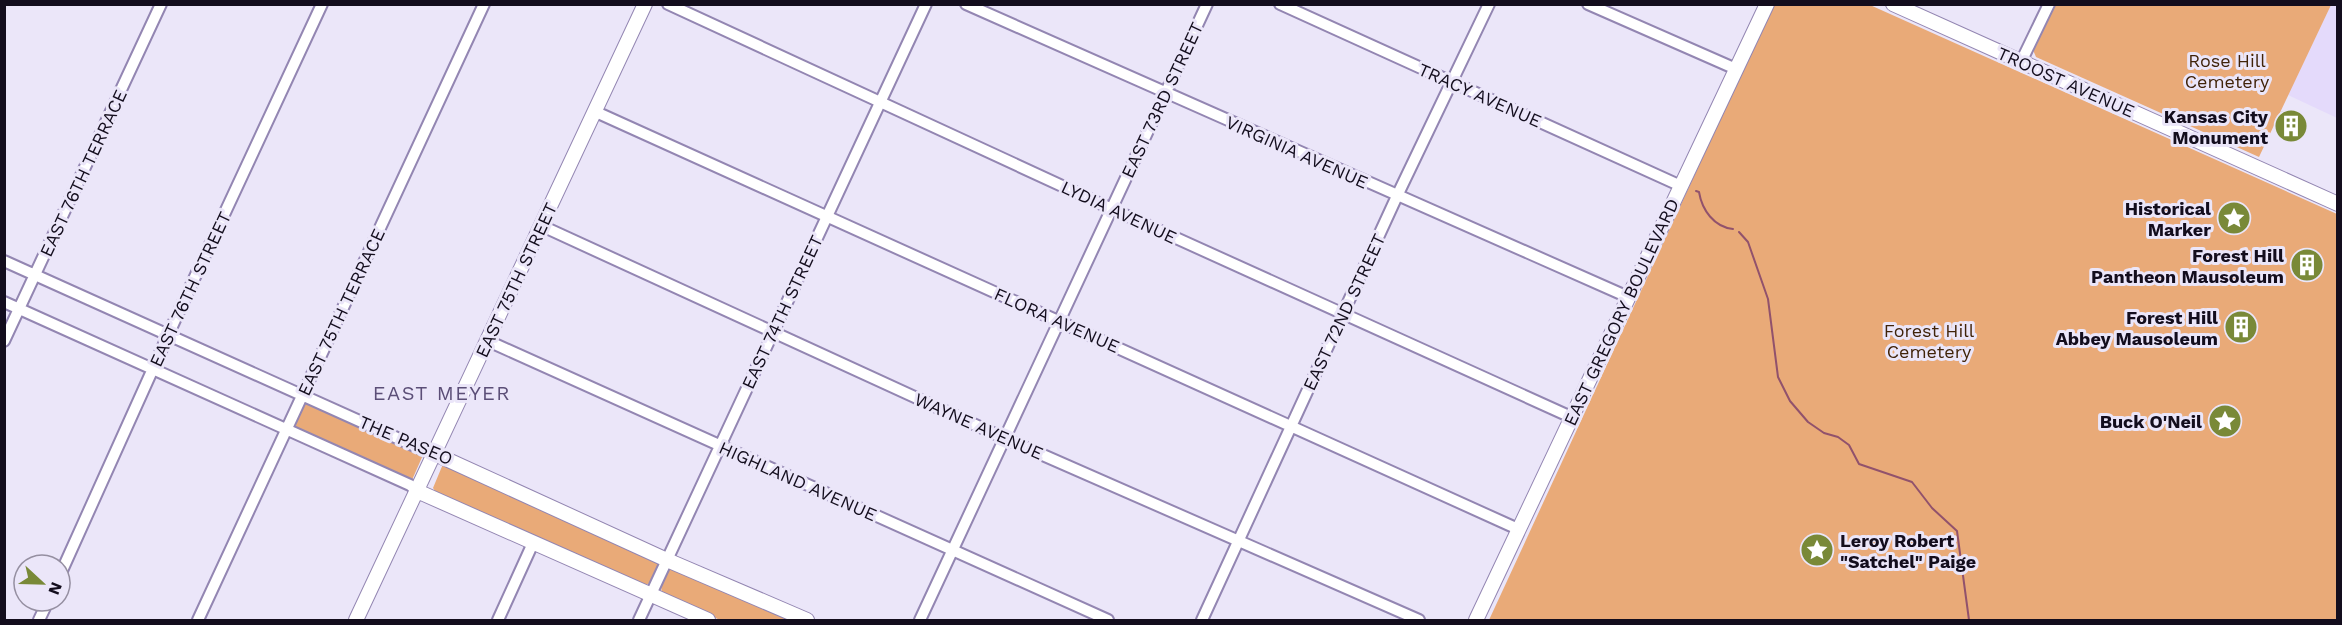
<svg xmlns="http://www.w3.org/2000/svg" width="2342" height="625" font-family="'Work Sans',sans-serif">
<rect width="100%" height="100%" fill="#ebe6f9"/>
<path fill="#e4dafb" d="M2331,5h6v113l-49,-23z"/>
<path fill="#e9aa78" d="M1773,5h97l467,209v406h-848z
M2054,5h277l-72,152 -223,-100 -3,-7z
M307,402l116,53 -11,25 -115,-50 -2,-8z
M443,464l214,94 2,6 -9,19 -6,3 -209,-95 -2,-3z
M671,568l125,52h-76l-57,-26c-5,-8 2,-20 8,-26z"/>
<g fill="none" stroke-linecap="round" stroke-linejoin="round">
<path stroke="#91526c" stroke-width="2" d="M1696,191l3,1c3,18 15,35 34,37
M1739,232l9,10 20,57 10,78 12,24 18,21 16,11 14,4 11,8 10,19 53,18 20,26 25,23 12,89"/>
<defs>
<path id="minor" d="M668,4l444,205 459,208
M966,4l662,293
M1280,4l401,182
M1588,4l148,65
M2021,62l28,-58
M596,112l922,417
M542,226l462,212 415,182
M4,261l422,190 9,3
M4,302l406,183 7,6
M4,341l157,-337
M488,341l620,279
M60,575l114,-253 148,-318
M39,620l9,-19
M198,620l286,-616
M498,620l35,-77
M639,620l287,-616
M920,620l287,-616
M1202,620l195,-424 92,-192"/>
<path id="major" d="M1893,4l445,200
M435,454l232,106 140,60
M417,491l291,129
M356,620l289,-616
M1476,620l291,-616"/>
</defs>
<use href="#minor" stroke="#9386b2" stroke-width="14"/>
<use href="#major" stroke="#9386b2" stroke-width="16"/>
<use href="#minor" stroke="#fff" stroke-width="10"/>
<use href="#major" stroke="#fff" stroke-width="14"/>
</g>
<defs>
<symbol id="building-disc" viewBox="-11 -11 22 22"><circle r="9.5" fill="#798938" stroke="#ebe6f9"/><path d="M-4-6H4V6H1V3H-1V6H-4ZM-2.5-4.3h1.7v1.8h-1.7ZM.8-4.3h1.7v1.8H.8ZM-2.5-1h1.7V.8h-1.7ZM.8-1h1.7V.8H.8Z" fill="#fff"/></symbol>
<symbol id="sight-disc" viewBox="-11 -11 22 22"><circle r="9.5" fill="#798938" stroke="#ebe6f9"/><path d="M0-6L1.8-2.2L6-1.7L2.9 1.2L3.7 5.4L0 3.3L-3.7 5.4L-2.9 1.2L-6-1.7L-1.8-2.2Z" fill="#fff"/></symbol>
</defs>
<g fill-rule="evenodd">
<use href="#building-disc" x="2272" y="107" width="38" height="38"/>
<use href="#sight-disc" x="2215" y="199" width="38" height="38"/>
<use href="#building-disc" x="2288" y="246" width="38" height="38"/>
<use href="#building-disc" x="2222" y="308" width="38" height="38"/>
<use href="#sight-disc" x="2206" y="402" width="38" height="38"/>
<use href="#sight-disc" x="1798" y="531" width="38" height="38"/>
</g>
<g text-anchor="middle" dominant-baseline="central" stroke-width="6" stroke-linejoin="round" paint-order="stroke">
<g font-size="18" fill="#402309" stroke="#ebe6f9">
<text x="2227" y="60">Rose Hill<tspan x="2227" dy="21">Cemetery</tspan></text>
<text x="1929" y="330">Forest Hill<tspan x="1929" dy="21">Cemetery</tspan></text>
</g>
<g font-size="18" fill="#130d1d" stroke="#ebe6f9">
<text transform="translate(2066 82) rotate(24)">TROOST AVENUE</text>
<text transform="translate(1480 95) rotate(24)">TRACY AVENUE</text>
<text transform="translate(1162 100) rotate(-65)">EAST 73RD STREET</text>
<text transform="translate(1297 152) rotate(24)">VIRGINIA AVENUE</text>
<text transform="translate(83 173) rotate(-65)">EAST 76TH TERRACE</text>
<text transform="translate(1119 212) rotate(25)">LYDIA AVENUE</text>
<text transform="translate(516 280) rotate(-65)">EAST 75TH STREET</text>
<text transform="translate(190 289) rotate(-65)">EAST 76TH STREET</text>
<text transform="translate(341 312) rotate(-65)">EAST 75TH TERRACE</text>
<text transform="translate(782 312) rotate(-65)">EAST 74TH STREET</text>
<text transform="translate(1344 312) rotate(-65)">EAST 72ND STREET</text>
<text transform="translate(1621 312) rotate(-65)">EAST GREGORY BOULEVARD</text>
<text transform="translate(1057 320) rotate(24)">FLORA AVENUE</text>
<text transform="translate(979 426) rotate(24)">WAYNE AVENUE</text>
<text transform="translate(406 440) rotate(23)">THE PASEO</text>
<text transform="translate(798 481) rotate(24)">HIGHLAND AVENUE</text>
</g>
<g font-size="18" font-weight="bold" fill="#130d1d" stroke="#ebe6f9" text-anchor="end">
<text x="2268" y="116">Kansas City<tspan x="2268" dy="21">Monument</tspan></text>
<text x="2211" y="208">Historical<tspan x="2211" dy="21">Marker</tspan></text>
<text x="2284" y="255">Forest Hill<tspan x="2284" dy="21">Pantheon Mausoleum</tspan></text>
<text x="2218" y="317">Forest Hill<tspan x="2218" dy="21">Abbey Mausoleum</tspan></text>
<text x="2202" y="421">Buck O'Neil</text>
<text x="1840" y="540" text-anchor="start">Leroy Robert<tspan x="1840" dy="21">"Satchel" Paige</tspan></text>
</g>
<g font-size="20" letter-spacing="1.5" fill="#5b4e77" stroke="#ebe6f9">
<text x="442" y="393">EAST MEYER</text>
</g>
</g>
<rect width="2342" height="625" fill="none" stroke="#130d1d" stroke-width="12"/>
<g transform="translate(42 583) rotate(112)"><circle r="28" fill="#ebe6f9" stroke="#958fa1" stroke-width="1.5"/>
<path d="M0-4.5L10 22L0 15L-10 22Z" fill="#798938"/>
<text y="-9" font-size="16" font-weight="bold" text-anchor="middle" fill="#130d1d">N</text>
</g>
</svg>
